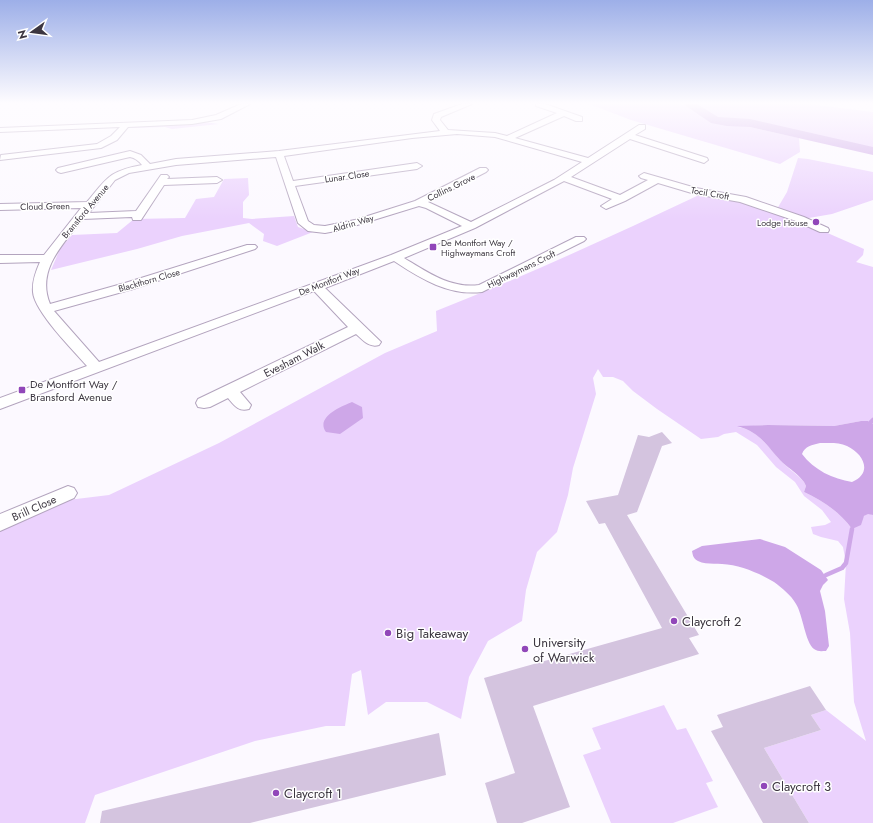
<svg xmlns="http://www.w3.org/2000/svg" width="873" height="823" font-family="Jost,sans-serif">
<rect width="100%" height="100%" fill="#fcf9ff"/>
<path fill="#ebd2fd" d="M589,104h91l11,3 22,14 37,6 49,11 1,14 -20,12 -149,-44z
M691,104h118l64,8v38l-62,-13 -62,-16h-21l-13,-2z
M204,122l15,2 -47,5 -7,-2 -34,1 7,-3z
M798,158l10,1 65,13v28l-41,14 -29,5 -26,-10 10,-17z
M248,178l1,17 -6,7v16l9,1 42,-3 4,11 15,5 -36,14 -14,-5 1,-7 -15,-11 -67,13 -45,13 -86,21 9,-21 12,-14 45,-2 17,-14 51,-1 11,-19 18,-2 10,-18z
M699,195l33,5 66,20 66,29 -1,6 -7,7 17,5v157l-5,-3h-7l-27,5 -66,-1 -30,2c21,3 31,22 45,36 7,7 15,12 21,19l2,4 -2,6c18,8 37,21 48,37 6,-5 10,-12 16,-16l5,2v308h-64l-45,-75 57,-18 -10,-15 15,-5 40,31 -12,-39 -4,-69 -6,-34 2,-36 -3,-16 -5,-6 -17,-4 -8,-3 -2,-7 14,-2 6,-3 -9,-12 -18,-14 -9,-14 -19,-15 -19,-22 -21,-13 -12,2 -6,3 -17,2 -44,-30 -24,-18 -10,-10 -10,-4h-10l-5,-8 -5,9 3,16 -23,74 -5,27 -11,37 -20,20 -11,38 -4,31 -34,20 -19,36 -8,42 -34,-17h-41l-18,13 -7,-45 -9,4 -7,52h-19l-71,15 -160,54 -10,28h-85v-293l68,-30 41,-5 110,-52 166,-90 52,-22 -1,-20c90,-35 176,-75 263,-116z
M664,705l13,25 9,-2 27,53 -7,2 12,24 -45,16h-62l-28,-68 18,-6 -9,-21z"/>
<path fill="#cea7e8" fill-rule="evenodd" d="M352,402l10,5 1,11 -23,16 -14,-2c-11,-15 16,-26 26,-30z
M861,421h7l5,3v91l-5,-1 -4,2 -3,9 -9,4c-11,-16 -30,-29 -48,-37l2,-6 -2,-4c-6,-8 -14,-13 -21,-19 -17,-17 -21,-30 -46,-37l31,-1 66,1zM820,443c9,0 19,-1 27,3 17,8 26,27 5,36 -19,-3 -38,-12 -50,-28 3,-8 10,-9 18,-11z
M760,539l25,8 36,23 7,10 -5,5 -3,6 5,20 4,35 -3,5c-4,0 -8,1 -12,-2 -9,-7 -11,-34 -18,-45 -5,-9 -14,-16 -22,-22 -15,-9 -34,-17 -52,-18 -8,-1 -17,1 -24,-3 -5,-3 -5,-5 -6,-10l10,-5z"/>
<g fill="none" stroke-linecap="round" stroke-linejoin="round">
<path stroke="#cea7e8" stroke-width="4.5" d="M871,422l2,-2
M826,575l16,-7 4,-5 6,-34"/>
<path fill="#cea7e8" fill-rule="evenodd" d="M685,104h12l21,13 32,2 123,28v8l-123,-28 -23,-1 -16,-3 -25,-17z"/>
</g>
<path fill="#d4c4df" d="M662,432l10,11 -10,3 -25,66 -10,3 72,120 -10,3 10,16 -166,52 37,101 -48,16h-25l-12,-40 30,-10 -31,-95 178,-50 -57,-105 -6,1 -13,-23 32,-6 20,-60 11,2z
M810,686l16,24 -15,5 10,15 -57,18 45,75h-46l-52,-92 12,-4 -6,-12z
M439,733l7,42 -196,48h-150l2,-12z"/>
<g fill="none" stroke-linecap="round" stroke-linejoin="round">
<defs>
<path id="minor" d="M241,104h9l-29,15 -29,5 -64,3 -11,13 -16,8 -101,12 1,-5 96,-11 14,-8 9,-9 -120,5v-4l192,-8 24,-5z
M462,104h10l-31,13 -1,3 8,10 47,3 12,3 50,-23 -21,-7v-2h9l37,13v4h-6l-12,-5 -49,22 73,20 51,-33h6v4l-10,6 72,23 1,2 -4,3 -3,-1 -71,-23 -59,38 49,18 28,-15 -7,-2 -2,-2 5,-3 52,15 50,9 58,20 24,11 1,2 -1,2h-8l-24,-11 -56,-19 -45,-8 -37,-11 -33,18 -19,8 -5,-3 11,-7 -48,-18 -89,47 -71,30c23,14 47,31 75,27l97,-48h8l2,2 -2,2 -102,51c-33,4 -61,-13 -88,-31l-69,27 56,54 -2,3c-10,3 -16,-5 -23,-11l-116,58 11,13 -2,4c-11,3 -15,-4 -21,-11l-18,9 -6,1 -6,-1 -2,-4 2,-4 150,-72 -34,-36 -314,118v-11l87,-32c-14,-16 -53,-55 -54,-74 -1,-11 3,-21 7,-30l-40,1v-8h44l37,-47 -81,2v-6l87,-2c20,-24 22,-31 55,-37 -3,-4 -7,-7 -12,-8l-69,16 -3,-1 -2,-2 2,-2 72,-17 11,4 9,9 26,-5 103,-8 161,-20 -8,-11 2,-6zM457,134l38,3 87,25 -28,18 -83,42 -43,-20 58,-30 2,-2 -2,-2h-6l-65,33 -60,19 -30,6 -11,-1 -6,-4 -13,-35 122,-17 5,-3 -5,-3 -124,18 -9,-25 128,-18zM276,157l22,66 10,8 17,2 16,-3 78,-24 7,2 36,18 -71,29 -292,107 -45,-51 79,-22 122,-40 2,-2 -2,-2h-8l-122,38 -75,21c-14,-34 13,-60 33,-85l49,-2 1,3h8l23,-35 53,-2 5,-3 -5,-3 -50,2 2,-2 -2,-2h-6l-25,36 -47,2 26,-33 14,-7 47,-8z
M68,486l6,2 3,5 -3,5 -74,33v-17z"/>
</defs>
<use href="#minor" stroke="#b3a4be" stroke-width="2"/>
<use href="#minor" fill="#fff" fill-rule="evenodd"/>
</g>
<linearGradient id="sky" x2="0" y2="1"><stop stop-color="#9dafe8"/><stop offset="0.47" stop-color="#fefcff"/><stop offset="1" stop-color="#fefcff" stop-opacity="0"/></linearGradient>
<rect width="873" height="219" fill="url(#sky)"/>
<g fill="#9147b9" stroke="#fff" stroke-width="1.5">
<circle cx="816" cy="222" r="4"/>
<rect x="429" y="243" width="8" height="8" rx="2"/>
<rect x="18" y="386" width="8" height="8" rx="2"/>
<circle cx="674" cy="621" r="4"/>
<circle cx="388" cy="633" r="4"/>
<circle cx="525" cy="649" r="4"/>
<circle cx="764" cy="786" r="4"/>
<circle cx="276" cy="793" r="4"/>
</g>
<g text-anchor="middle" dominant-baseline="central" stroke-width="3" stroke-linejoin="round" paint-order="stroke">
<g font-size="9" fill="#3c3640" stroke="#fff">
<text transform="translate(347 176) rotate(-8)">Lunar Close</text>
<text transform="translate(451 187) rotate(-26)">Collins Grove</text>
<text transform="translate(710 193) rotate(10)">Tocil Croft</text>
<text transform="translate(45 206) rotate(-1)">Cloud Green</text>
<text transform="translate(85 211) rotate(-50)">Bransford Avenue</text>
<text transform="translate(353 223) rotate(-16)">Aldrin Way</text>
<text transform="translate(521 269) rotate(-26)">Highwaymans Croft</text>
<text transform="translate(149 280) rotate(-16)">Blackthorn Close</text>
<text transform="translate(329 281) rotate(-21)">De Montfort Way</text>
</g>
<g font-size="9" fill="#3c3640" stroke="#fff" text-anchor="end">
<text x="808" y="222">Lodge House</text>
<text x="441" y="242" text-anchor="start">De Montfort Way /<tspan x="441" dy="10">Highwaymans Croft</tspan></text>
</g>
<g font-size="11" fill="#3c3640" stroke="#fff">
<text transform="translate(294 359) rotate(-27)">Evesham Walk</text>
<text transform="translate(34 508) rotate(-24)">Brill Close</text>
</g>
<g font-size="11" fill="#3c3640" stroke="#fff" text-anchor="start">
<text x="30" y="384">De Montfort Way /<tspan x="30" dy="13">Bransford Avenue</tspan></text>
</g>
<g font-size="13" fill="#3c3640" stroke="#fff" text-anchor="start">
<text x="682" y="621">Claycroft 2</text>
<text x="396" y="633">Big Takeaway</text>
<text x="533" y="642">University<tspan x="533" dy="15">of Warwick</tspan></text>
<text x="772" y="786">Claycroft 3</text>
<text x="284" y="793">Claycroft 1</text>
</g>
</g>
<g transform="translate(32 32) rotate(256)" stroke="#ffffff" stroke-width="3" paint-order="stroke">
<path d="M0-3L7 15L0 10L-7 15Z" fill="#3c3640"/>
<text y="-6" font-size="11" font-weight="bold" text-anchor="middle" fill="#3c3640">N</text>
</g>
</svg>
